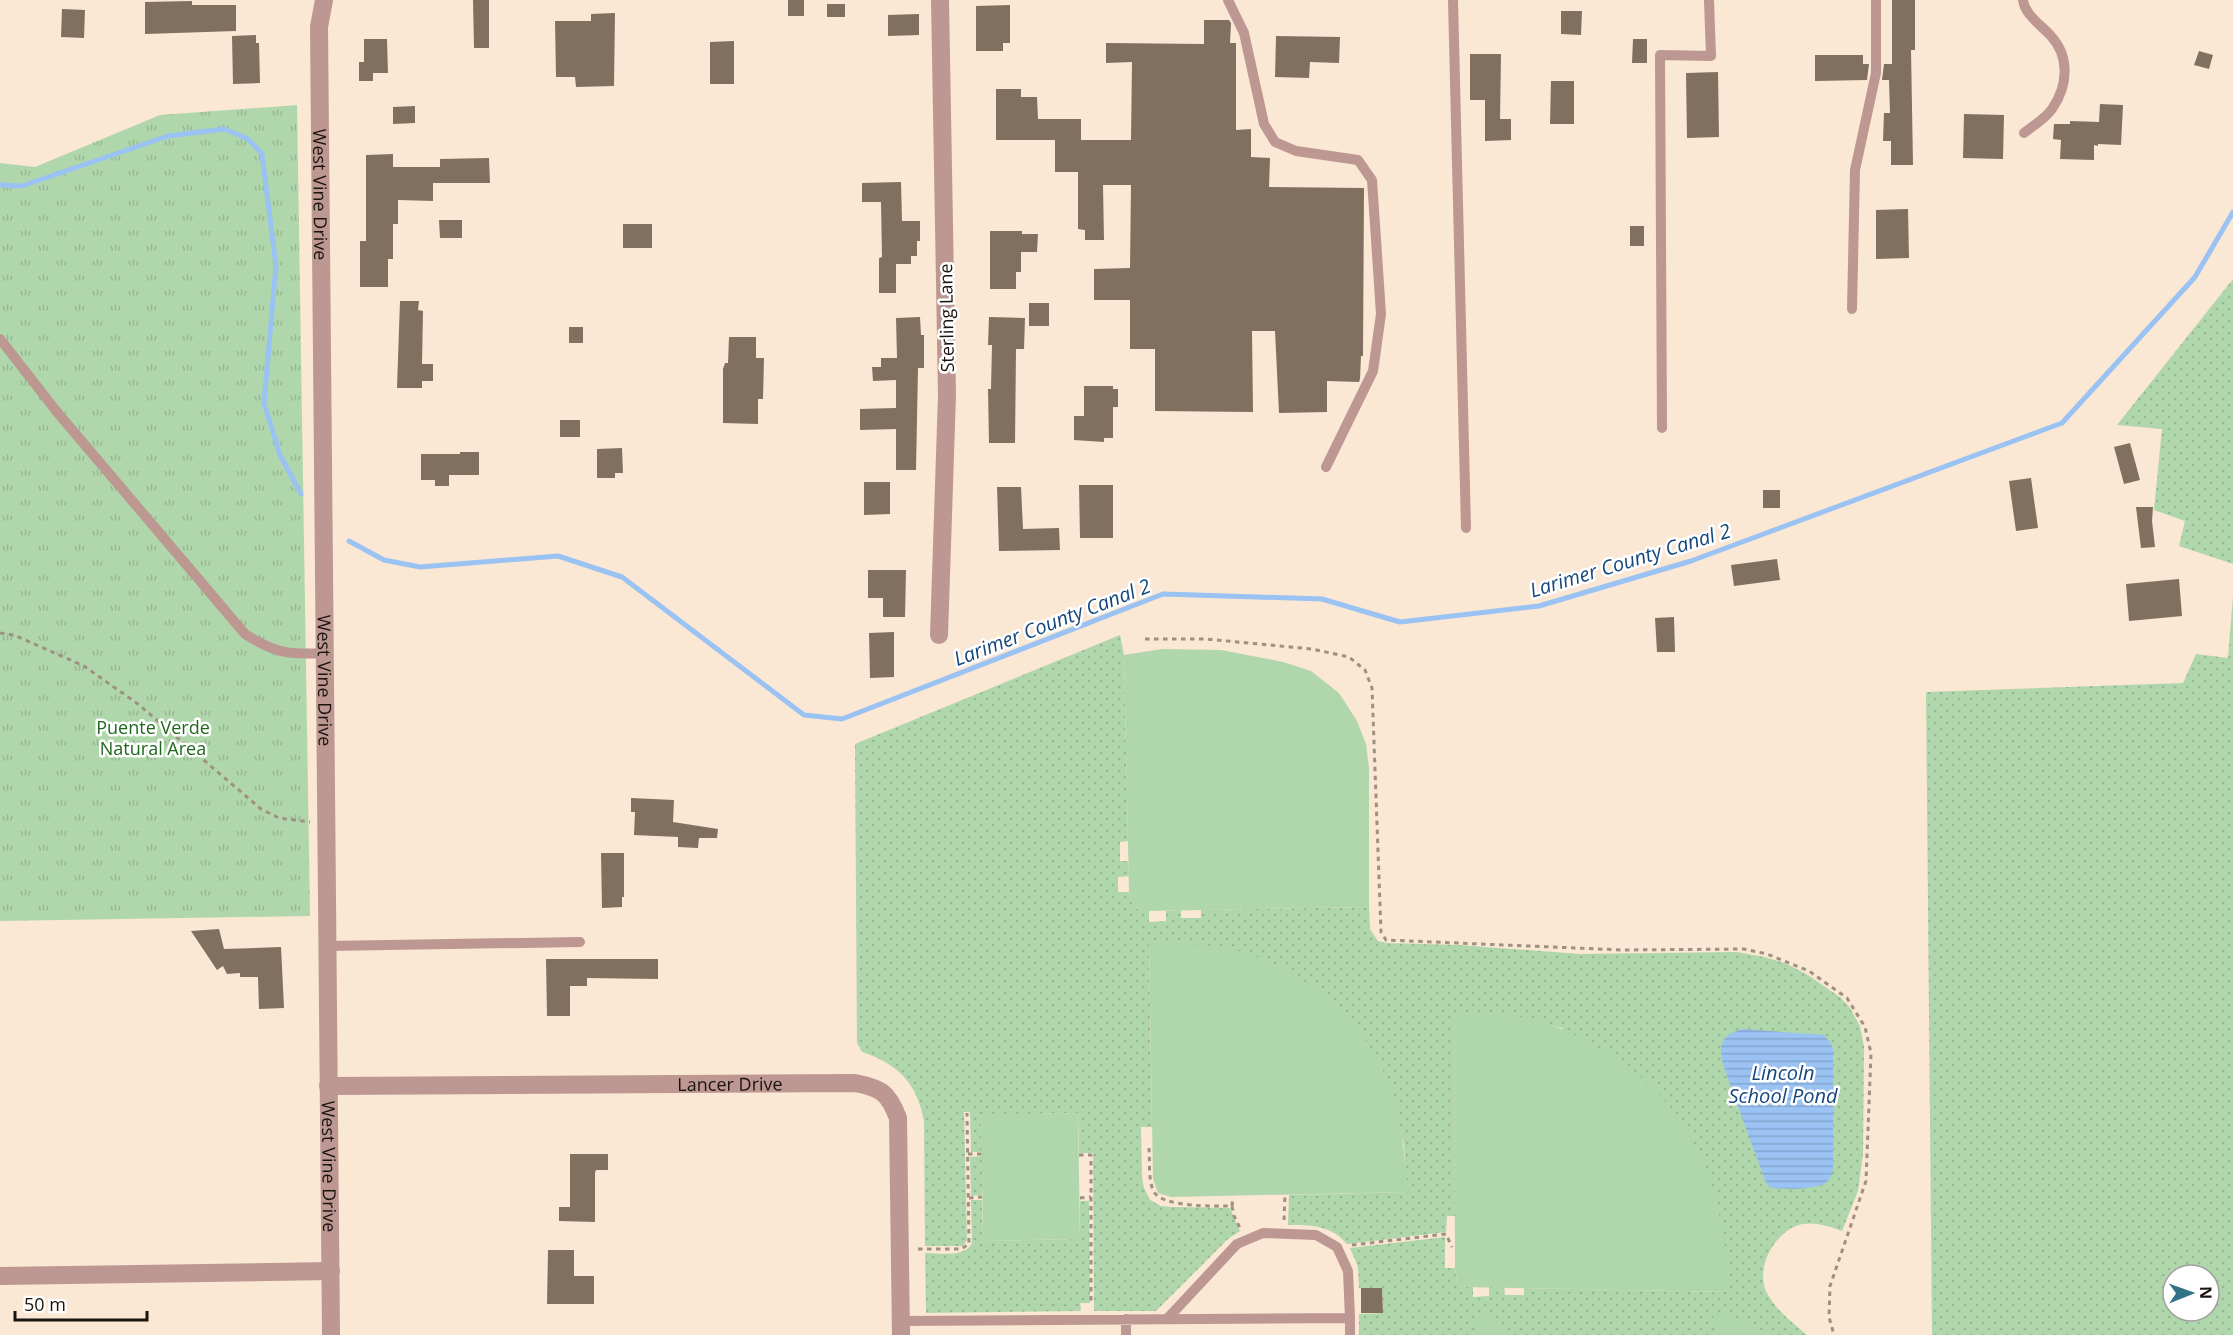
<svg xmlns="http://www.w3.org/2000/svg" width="2233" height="1335" font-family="'Open Sans',sans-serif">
<defs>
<pattern id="grass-dots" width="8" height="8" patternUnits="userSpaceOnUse" patternTransform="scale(1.5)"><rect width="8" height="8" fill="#b0d7ac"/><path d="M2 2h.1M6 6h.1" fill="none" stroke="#97b893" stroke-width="1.8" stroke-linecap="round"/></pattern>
<pattern id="park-tufts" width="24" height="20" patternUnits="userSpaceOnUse" patternTransform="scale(1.5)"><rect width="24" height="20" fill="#b0d7ac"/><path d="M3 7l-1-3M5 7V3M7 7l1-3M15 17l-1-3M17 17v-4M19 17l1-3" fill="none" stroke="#97b893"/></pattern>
<pattern id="water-rules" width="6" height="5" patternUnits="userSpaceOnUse" patternTransform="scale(1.5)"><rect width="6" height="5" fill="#9ac2f3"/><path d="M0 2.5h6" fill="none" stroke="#84a6cf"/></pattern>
</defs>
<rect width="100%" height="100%" fill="#fae7d4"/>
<path fill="url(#grass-dots)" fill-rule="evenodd" d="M2233,279v285l-54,-18 6,-25 -31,-11 8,-81 -45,-4z
M2233,596v739h-301l-6,-643 257,-9 13,-29 32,4zM2173,1275h36v36h-36z
M1120,635l4,20 4,186 -8,1v19h8l1,15 -11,1v15h11l5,16 15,3v11l17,-1v-10l15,-1v8h20v-8l168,-3 1,22 8,12 9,2 72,2 121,9 157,-2 27,5 21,6 23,12 33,23 9,10 10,18 4,21 -1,107 -5,37 -16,40c-14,-5 -31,-11 -46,-5 -23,9 -40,42 -30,65 9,19 26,31 41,44h-448v-21l24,-1 -1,-24 -23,-1 -1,-21 -8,-19 95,-11v31h10l2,15 8,4h8v10l16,-1v-9h15l1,8h19v-7l204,4 -166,-264 -48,-12h-60l1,200h-8l-1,16 -99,12c-16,-19 -36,-19 -59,-19l1,-30 118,-3 -3,-47 -13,-53 -242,-148 3,183h-11l1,51 2,10 6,12 11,6 11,1 58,1 10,23 -12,8 -72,72h-62l-1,-158h-14l-1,-40 -97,2 1,37h-11l-1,-40h-6l3,128 -4,6h-38l-1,-125c-7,-38 -26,-57 -62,-69l-5,-9 -2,-299z
M982,1156v39l-11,1 -1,-39z
M971,1200h11l1,41 97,-2v-38h9l1,102h-10l1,8 -155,2 -1,-60c15,0 40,5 47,-10z"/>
<path fill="url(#park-tufts)" d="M297,105l13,811 -310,5v-758l35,4 125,-52z"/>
<path fill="#b0d7ac" d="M1162,649l59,1 62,12 28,9 28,22 18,28 9,23 3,24v139l-221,4 -14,-3 -5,-16 -5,-237z
M1149,944c23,1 50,-1 73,3 75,14 146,73 170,146 10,32 13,65 16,99l-237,5 -13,-4 -5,-14z
M1454,1016c19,0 40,-2 59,0 28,3 53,14 77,27 78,39 118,105 133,190 3,19 4,39 5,59l-263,-5 -8,-4 -2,-15z
M1078,1113l2,126 -97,2 -2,-127z
M1715,1314l17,3 40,18h-53l-9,-13z
M1486,1315l21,20h-29l-1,-16z"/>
<path fill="url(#water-rules)" d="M1742,1029l82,6 6,7 3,7v120c-1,5 -2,9 -6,13 -10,8 -46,8 -58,5l-3,-4 -43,-118c-4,-21 -3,-29 19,-36z"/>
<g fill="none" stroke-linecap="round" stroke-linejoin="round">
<path stroke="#9ac2f3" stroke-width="5" d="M0,185l22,1 146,-50 56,-7 24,10 14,15 14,112 -12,137 16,52 21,39
M349,541l35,19 36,7 138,-11 64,21 182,138 38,4 321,-125 159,5 78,23 139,-16 152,-45 371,-138 133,-146 38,-65"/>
</g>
<path fill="#817060" d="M473,0h16v48h-15z
M788,0h16v16h-16z
M1892,0h23v50h-4l2,115h-22v-24h-8l1,-28h6l-1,-33h-7l2,-16h8z
M192,1v4h44v26l-91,3v-32z
M827,4h18v13h-18z
M1010,5v38h-7v8h-27v-45z
M62,9l23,1 -1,28 -23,-1z
M1561,11h21l-1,24 -20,-1z
M615,13l-1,73 -38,1 -1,-10h-19l-1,-56h36v-7z
M919,14v21l-31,1v-21z
M1204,20h25l2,3 -1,20h6v87l15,-1v28l19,1 -1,29 95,1 -1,168h-2l-1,23 -1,3 -32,-1v31l-48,1 -4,-82h-23l1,81 -98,-1v-62h-25v-49h-36v-31l36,-1 1,-83h-28l1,55h-19v-10l-7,-1v-57h-23v-32h-59v-51h25v8h16l1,22h43v21h50l1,-78 -26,1v-20l98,1z
M256,35v8h3l1,40 -27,1 -1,-48z
M1276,36l64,1 -1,26 -29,-1 -1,16 -34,-1z
M364,39h23l1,34h-15v8h-14v-19h5z
M1633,39h14v24h-15z
M734,41v43h-24v-42z
M2199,51l14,4 -4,14 -15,-4z
M1470,54h31l-1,65h11v21l-26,1v-41h-15z
M1815,55h48v9h6l-2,16 -52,1z
M1718,72l1,65 -32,1 -1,-65z
M1551,81h23v43h-24z
M2100,104l23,1 -2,40 -23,-1v2l-4,-1v15l-34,-1 1,-19 -8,-1 1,-15h16v-3l29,1z
M415,106v17l-22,1v-17z
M1964,114l40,1 -1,44 -40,-1z
M393,154v13h47v-8l49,-1 1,25h-57v18l-35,-1v24h-5v35h-5v28h-28v-46h6v-86z
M901,182l1,39h18v20h-3v15h-6v8h-15v29h-17v-35l3,-1 -1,-55h-19v-19z
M1908,209l1,49 -33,1v-49z
M439,220h23v18h-22z
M623,224h29v24h-29z
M1630,226h14v20h-14z
M990,231h32v3h16l-1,18h-16v20h-5v17h-26z
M400,301h19l-1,9 5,1 -1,53h11v17h-11v7h-25z
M1029,303h20v23h-20z
M920,317l1,18h3v33h-6l-2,102h-20v-41l-36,1v-21l36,-1v-28l-23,1 -1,-14h9v-9h16l-1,-40z
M989,317l36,1 -1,31h-8l-1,94h-26l-1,-54h3l1,-44h-4z
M569,327h14v16h-14z
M729,337h27v21h8l-1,41h-5v25l-35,-1v-54l2,-6h3z
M1084,386h29v3h5v18h-5v31h-9v4l-30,-2v-24h10z
M560,420h20v17h-20z
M2130,443l10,37 -16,4 -10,-37z
M622,448l1,25h-8v5h-18v-29z
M460,452h19v23h-30v11h-14v-6h-14v-26h39z
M2031,478l7,50 -22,3 -7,-50z
M864,482h26v32l-26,1z
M1079,485h34v53h-33z
M997,487h24l2,42 36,-1 1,22 -61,1z
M1763,490h17v18h-17z
M2136,507h17l-1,14 3,26 -14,1z
M1777,559l3,21 -46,6 -3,-21z
M868,570h38l-1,47h-22v-19h-15z
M2179,579l3,37 -53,5 -3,-37z
M1674,617l1,35h-18l-2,-34z
M894,632v45l-24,1 -1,-45z
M631,798l43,2 -1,22 45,7 -1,9h-18l-1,10 -20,-1v-10l-44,-2 1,-23h-4z
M601,853h23v44h-2v10l-20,1z
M219,929l5,20 57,-2 3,61 -25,1 -1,-32h-18v-4l-13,1 -4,-8 -6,4 -26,-39z
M546,959h112v20l-71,-1v8h-17v30h-23z
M570,1154h38v16h-12l-1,3v49l-36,-1v-14h11z
M548,1250h26v26h20v28h-47z
M1361,1288h21l1,25h-22z"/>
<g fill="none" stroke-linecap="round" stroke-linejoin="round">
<path stroke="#9e9082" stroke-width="3" stroke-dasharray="4.5 4.5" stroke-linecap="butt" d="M0,633l14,2 70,31 54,38 123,105 18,9 31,4
M1145,639h61l106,10 37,8 16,13 7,18 9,244 5,8 237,10 121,-1 23,5 42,17 38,27 18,29 6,26 -5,128 -36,105 -1,31 5,18
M1149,1148c1,13 -1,29 4,42 7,18 62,16 79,16l2,10 6,12
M968,1154h14
M1079,1155h12v150
M969,1198l13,-1
M1080,1198l11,-1
M1232,1206l1,-9
M1284,1220l1,-25
M1352,1245l94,-11 6,13
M918,1249h43l8,-5 -2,-131"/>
<path stroke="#bd9792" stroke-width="10" d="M1228,0l16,33 20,91 11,18 21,9 62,9 14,20 9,134 -8,57 -47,96
M1453,0l13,528
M2023,0c2,15 18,25 28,36 19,21 17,50 1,73 -6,9 -19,17 -28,24
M1852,309l3,-139 21,-97v-73
M0,339l57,73 188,222c30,19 44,21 79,19
M1662,428l-2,-373 51,1 -2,-56
M327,946l253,-4
M1126,1319v16
M1167,1319l70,-75 26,-11 53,2 21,12 11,24 2,47
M900,1321l450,-3v17"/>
<g stroke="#bd9792" stroke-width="18">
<path d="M939,635l8,-240 -7,-395"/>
<path id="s1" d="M328,1086l527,-3c26,5 33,9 43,35l3,217"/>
<path d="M0,1276l331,-5"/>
</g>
<path stroke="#bd9792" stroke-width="18" id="s2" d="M324,0l-5,27 12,1308"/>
</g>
<g text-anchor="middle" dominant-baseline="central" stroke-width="5" stroke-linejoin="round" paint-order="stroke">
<g font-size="18" fill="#1a140e" stroke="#fff">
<text stroke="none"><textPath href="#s2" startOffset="195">West Vine Drive</textPath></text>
<text transform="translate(946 318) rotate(-91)">Sterling Lane</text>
<text stroke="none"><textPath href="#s2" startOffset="681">West Vine Drive</textPath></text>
<text stroke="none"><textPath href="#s1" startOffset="402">Lancer Drive</textPath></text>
<text stroke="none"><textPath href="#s2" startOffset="1167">West Vine Drive</textPath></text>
</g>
<g font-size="18" fill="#1f681c" stroke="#fff">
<text x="153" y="727">Puente Verde<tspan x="153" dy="21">Natural Area</tspan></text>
</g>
<g font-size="20" font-style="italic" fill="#14477d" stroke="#fff">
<text transform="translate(1630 560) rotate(-17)">Larimer County Canal 2</text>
<text transform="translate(1052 622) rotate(-21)">Larimer County Canal 2</text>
<text x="1783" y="1072">Lincoln<tspan x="1783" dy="23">School Pond</tspan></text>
</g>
</g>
<g transform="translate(2191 1293) rotate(89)"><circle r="28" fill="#ffffff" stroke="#a3a19f" stroke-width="1.5"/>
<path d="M0-4.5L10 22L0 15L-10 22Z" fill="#327386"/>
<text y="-9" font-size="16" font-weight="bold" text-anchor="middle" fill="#1a140e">N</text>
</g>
<path d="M15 1311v9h132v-9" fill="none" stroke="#1a140e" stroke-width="3"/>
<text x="24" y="1311" font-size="18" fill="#1a140e" stroke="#ffffff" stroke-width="4.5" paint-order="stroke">50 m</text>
</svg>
